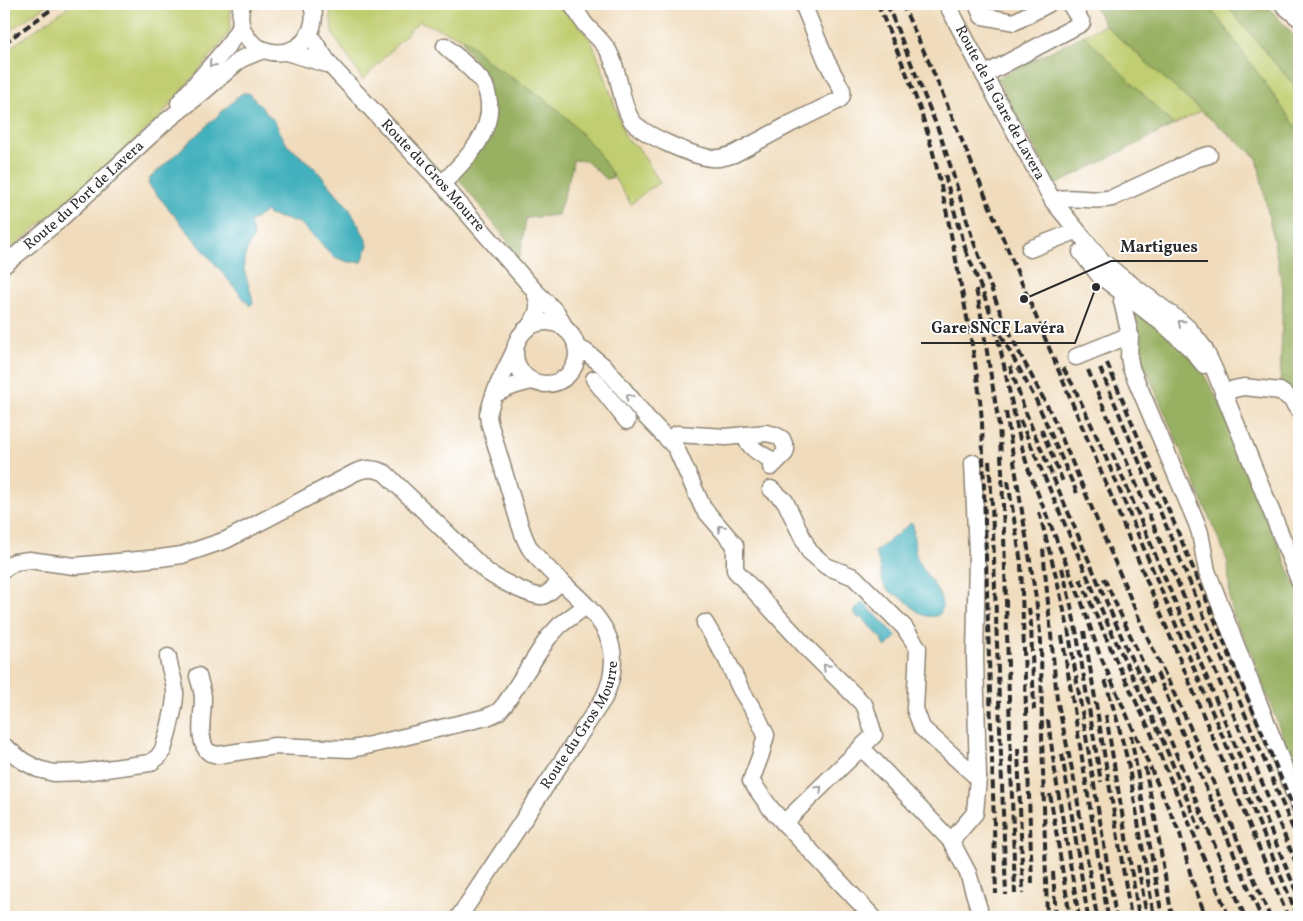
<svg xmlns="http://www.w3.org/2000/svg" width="1303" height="921" font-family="Vollkorn,serif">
<rect width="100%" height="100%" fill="#fff"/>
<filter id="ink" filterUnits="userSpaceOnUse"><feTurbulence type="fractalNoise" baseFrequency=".02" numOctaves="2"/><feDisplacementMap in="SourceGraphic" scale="10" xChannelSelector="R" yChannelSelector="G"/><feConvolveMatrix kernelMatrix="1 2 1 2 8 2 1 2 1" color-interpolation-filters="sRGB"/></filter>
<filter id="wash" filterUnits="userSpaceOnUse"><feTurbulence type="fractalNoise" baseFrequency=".0096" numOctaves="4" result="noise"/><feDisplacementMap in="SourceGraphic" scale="20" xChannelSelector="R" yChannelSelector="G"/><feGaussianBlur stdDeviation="1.12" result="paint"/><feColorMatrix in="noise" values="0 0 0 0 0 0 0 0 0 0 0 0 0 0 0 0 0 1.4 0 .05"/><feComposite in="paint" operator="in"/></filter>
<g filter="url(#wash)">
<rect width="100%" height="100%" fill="#f0dcbc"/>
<path fill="#c0cd6f" stroke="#767c4d" d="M4,4h44l-44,31z
M72,4h159l-1,23 -2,8 -70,84 -86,79 -68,56v-202z
M330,4h233l28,37 9,21 26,77 12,8 22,36 -11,6 -18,15 -34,-53 -32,-35 -22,-18 -58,-38 -18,-20 -48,-19 -56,59 -31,-47z
M1205,4h20l74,87v40l-80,-111z
M1105,25l96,86 -27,14 -90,-90z"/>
<path fill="#98b062" stroke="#626e46" d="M1093,4h112l14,15 80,112v272l-19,-17 3,-97 -26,-131 -56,-47 -96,-86z
M1225,4h41l33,38v49z
M1084,35l90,90 -119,60 -58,-107z
M463,39l4,1 18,20 58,38 22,18 32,35 17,26 -8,2 -20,-18 -13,-1 -1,8 -14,47 -32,3 -6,39 -63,-80 24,-31 8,-67 -25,-32z
M1132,308l47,37 23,27 17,29 80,194v190l-1,-8 -52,-137 -10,-16 -6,-22 -2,-39 -6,-16 -78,-183 -5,-17 -1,-20z"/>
<path fill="#42b1bd" stroke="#366e74" d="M242,93h7l26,29 12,23 27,22 35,41 15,27 4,10 -6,17h-13l-15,-5 -34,-34c-11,-2 -21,-6 -32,-8l-2,-4 -16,12 4,14c-6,8 -11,21 -10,31 2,12 8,23 9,35l-3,3 -102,-122 2,-6z
M911,523l2,1c1,10 1,21 3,31 5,17 28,36 26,54 -1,5 -4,7 -8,7 -14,3 -22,-11 -32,-18 -6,-3 -11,-5 -16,-10 -6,-7 -4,-14 -6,-22 -1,-5 -4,-9 -5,-14z
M863,602l34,34 -11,11 -4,-5 1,-2 -22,-23 -2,2 -6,-7z"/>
</g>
<g filter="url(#ink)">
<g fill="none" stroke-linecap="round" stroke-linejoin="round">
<defs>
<g id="minor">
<path d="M242,4c-13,48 52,67 69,26 3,-8 4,-18 0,-26"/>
<path d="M571,4c5,6 9,13 13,19 8,10 19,18 25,29 11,20 11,51 23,69 11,14 61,35 79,37 8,1 15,-1 23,-4l58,-31 47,-23c3,-3 4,-5 3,-10l-16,-30 -23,-56"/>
<path id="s1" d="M947,4l50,95 56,102 49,60 18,15 60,45 9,8 15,19 10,21 85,211"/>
<path d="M977,4l5,12 32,6 34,-18"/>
<path d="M286,52l44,13 -21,-31"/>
<path id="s2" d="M330,65l112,119 92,106"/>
<path d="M984,75l98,-52 -12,-19"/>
<path d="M179,103l49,-57 13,-21"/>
<path d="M442,184c22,-23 50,-48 47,-82 -1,-6 -2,-12 -5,-18 -8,-12 -28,-28 -39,-38"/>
<path d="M1053,201c18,-7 39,2 59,-3l86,-40 11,-3"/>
<path d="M1030,249l46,-18"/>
<path d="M1081,252l18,23 68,52 25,23 12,15"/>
<path id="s3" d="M4,265l53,-43 107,-99 39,-31 38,-33 22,-9"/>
<path d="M1130,283l-8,18 8,34 -1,22 2,11 66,156 3,9 7,38 92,235"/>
<circle cx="546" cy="353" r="31"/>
<path d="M529,327c10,-15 12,-20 5,-37l23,23 9,17"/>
<path d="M576,347l10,5 20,16 41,50 29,30 27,60 32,37v25l73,79 57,57 9,29 -90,88"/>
<path d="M515,350l-17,35 -4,10c13,-8 24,-11 38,-14"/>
<path d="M1076,357l54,-22"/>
<path d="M594,379l33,42"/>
<path d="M1223,394l11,-5 10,-2 36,4 11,8 8,12"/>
<path d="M744,435c6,15 19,20 32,27"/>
<path d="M668,439l9,-5 49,3 40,-4 9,2 7,4 4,10 -1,4 -14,14"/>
<path d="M973,463l4,90 -2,103 3,122"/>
<path d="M771,489l14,12 24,50 17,15 28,11 50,50 14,21 -3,61 7,19 56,50 -3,35 -24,28"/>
<path d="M4,569l11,-7 14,-2 45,6 86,-8 22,-3 44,-15 130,-68c11,-4 18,-4 29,1l101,98c9,7 47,27 57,25 7,-3 13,-10 18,-15"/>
<path d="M705,623l22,37 14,30 15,24 10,21 -5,19 -10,27 20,28 102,108"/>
<path d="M198,676c2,8 5,15 5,23 0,15 -7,45 7,54 1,0 7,2 8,2l57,-9 76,3 11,-2 125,-30 11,-5 7,-8 43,-66 12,-13 26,-19"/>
<path d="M4,746l19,15 15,8 16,4 30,-1 66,-9 8,-6 5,-7c4,-14 13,-44 12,-58 0,-12 -6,-23 -7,-35"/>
<path d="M861,747l90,94 17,32 11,36 -3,8"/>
<path id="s4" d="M459,917l145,-219c34,-74 -36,-100 -73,-148 -6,-8 -9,-19 -12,-28l-30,-100 -1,-8 6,-19"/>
</g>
<path id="major" d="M1286,4l13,11"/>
</defs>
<use href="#minor" stroke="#8e8474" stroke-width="19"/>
<use href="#major" stroke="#8e8474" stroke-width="24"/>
<use href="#minor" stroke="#fff" stroke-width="16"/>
<use href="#major" stroke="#fff" stroke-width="21"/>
<path stroke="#2b2b2b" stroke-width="4" stroke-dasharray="8 4" stroke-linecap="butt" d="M878,4c16,41 35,81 48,124 16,53 25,108 36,163 8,43 17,87 20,131l14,472
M887,4l53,130 13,40 19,63 27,72 19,41 34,65 92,215 46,97 80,190
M902,4l30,65 356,848
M4,43l55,-39
M945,175l14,54
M958,221l9,34
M965,249c11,26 22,52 30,79 13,48 19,98 35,146l52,129 17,50 81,181 12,46 14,37
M976,289l4,20 19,116 3,46 13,423
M1001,335l35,65 41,93
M1107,363l192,458
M1010,366l13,39 9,23 96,224 28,54 11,26 78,185
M1063,368l11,19 27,59 197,471
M1100,368l199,475
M1088,370l211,500
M1006,412l30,186 5,43 1,93 5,183
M1020,420l89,207 51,107 40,96
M1041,429l23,55
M1112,453l27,63 160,382
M989,461l3,43 14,391
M1008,481l13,82 11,320
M1039,512l17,64 12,52 48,289
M1043,549l14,150 16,75 24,143
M1062,568l8,33 7,34 24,147
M1104,578l49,107
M1080,579l36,81 34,71 79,186
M1029,608l2,16 3,86
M1084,631l47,286
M1062,636l46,281
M1157,673l104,244
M1105,680l12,40 11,42 26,155
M1106,715l33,202
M1048,720l8,59 23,138
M1131,735l31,182
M1018,748l5,145
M1062,754l26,163
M1145,767l10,51 17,99
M1050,794l20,123
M1138,865l9,52
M1053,872l3,45"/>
</g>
<defs><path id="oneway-chevron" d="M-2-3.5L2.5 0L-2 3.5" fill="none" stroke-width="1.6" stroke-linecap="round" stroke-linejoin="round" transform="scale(1.25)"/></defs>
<g stroke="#a0a0a0">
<use href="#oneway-chevron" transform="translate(212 64) rotate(131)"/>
<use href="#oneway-chevron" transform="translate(1181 323) rotate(-140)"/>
<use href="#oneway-chevron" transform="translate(629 397) rotate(-130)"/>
<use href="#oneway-chevron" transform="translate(721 528) rotate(-132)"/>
<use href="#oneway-chevron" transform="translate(826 667) rotate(-135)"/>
<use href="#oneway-chevron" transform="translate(819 789) rotate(-44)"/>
</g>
</g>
<g text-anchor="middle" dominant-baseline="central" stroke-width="4" stroke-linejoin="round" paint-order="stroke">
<g font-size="15" fill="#2b2b2b" stroke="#fff">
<text stroke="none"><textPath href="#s1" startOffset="112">Route de la Gare de Lavera</textPath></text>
<text stroke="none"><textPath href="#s2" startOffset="151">Route du Gros Mourre</textPath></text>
<text stroke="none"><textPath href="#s3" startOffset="106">Route du Port de Lavera</textPath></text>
<text stroke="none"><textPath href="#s4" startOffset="228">Route du Gros Mourre</textPath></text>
</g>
</g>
<path fill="none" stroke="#2b2b2b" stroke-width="2" d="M1024 299L1111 261H1208M1096 287L1075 343H921"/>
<g fill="#2b2b2b" stroke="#fff" stroke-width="2">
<circle cx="1024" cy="299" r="5"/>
<circle cx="1096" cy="287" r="5"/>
</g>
<g font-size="16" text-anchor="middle" font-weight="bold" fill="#2b2b2b" stroke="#fff" stroke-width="4" stroke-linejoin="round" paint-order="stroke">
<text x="1159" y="252">Martigues</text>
<text x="998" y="333">Gare SNCF Lavéra</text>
</g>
<rect width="1303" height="921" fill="none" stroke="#fff" stroke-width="20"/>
</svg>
